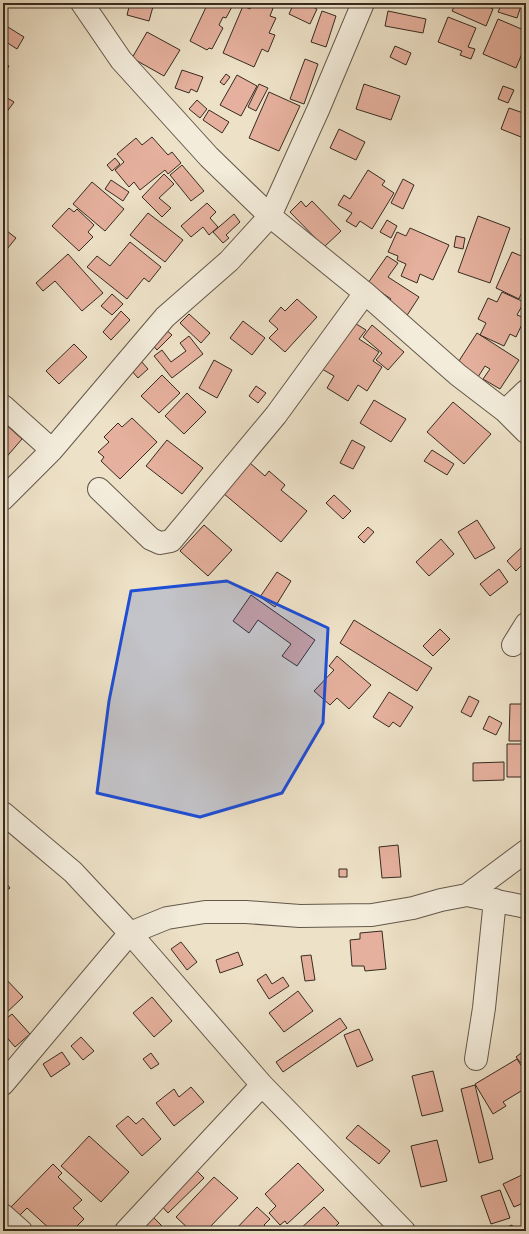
<svg xmlns="http://www.w3.org/2000/svg" width="529" height="1234" font-family="'Old Standard TT',serif">
<rect width="100%" height="100%" fill="#ede1c7"/>
<filter id="stains"><feTurbulence type="fractalNoise" baseFrequency=".005" numOctaves="4"/><feColorMatrix values="0 0 0 0 .2 0 0 0 0 .09 0 0 0 0 .02 0 0 0 .5 -.17"/></filter>
<radialGradient id="worn" r=".72"><stop offset=".6" stop-color="#630" stop-opacity="0"/><stop offset="1" stop-color="#630" stop-opacity=".3"/></radialGradient>
<path fill="#e5b09d" stroke="#362b21" d="M130,3h24l-5,18 -22,-6z
M208,3h26l-8,15 -3,-1 -4,8 4,3 -11,21 -3,-1 -2,2 -17,-9z
M253,3h22l-5,13 6,2 -7,15 6,2 -7,17 -6,-3 -8,18 -31,-14 20,-47 7,3z
M294,3h10l13,6 -7,15 -21,-10z
M456,3h24l13,6 -7,17 -34,-15z
M502,3h20l-5,15 -19,-6z
M322,11l14,5 -10,31 -15,-5z
M388,11l38,8 -3,14 -38,-7z
M448,17l28,11 -8,19 7,2 -4,10 -11,-4 2,-4 -24,-9z
M498,19l28,12v13l-10,24 -33,-14z
M3,24l21,13 -7,12 -14,-9z
M147,32l33,18 -16,26 -32,-18z
M395,46l16,7 -5,12 -16,-8z
M305,59l13,5 -14,40 -14,-5z
M3,63l6,3 -6,10z
M182,70l21,7 -6,15 -6,-3 -2,4 -14,-5z
M226,74l4,3 -6,8 -4,-3z
M237,75l20,11 -16,30 -21,-11z
M259,84l9,4 -12,23 -8,-4z
M364,84l36,12 -9,24 -35,-11z
M503,86l11,4 -6,13 -10,-4z
M269,92l31,14 -21,45 -30,-13z
M4,96l10,6 -8,11 -3,-2v-13z
M197,100l10,9 -7,9 -11,-9z
M509,108l17,6v25l-25,-10z
M209,110l20,12 -7,11 -19,-13z
M339,129l26,13 -9,18 -26,-12z
M152,137l16,18 4,-3 9,11 -13,11 -3,-4 -25,20 -6,-8 -5,5 -14,-17 9,-8 -7,-8 19,-16 6,7z
M115,158l5,6 -8,7 -5,-6z
M182,165l22,26 -13,10 -21,-26z
M368,170l17,11 -3,4 12,8 -22,36 -12,-8 -4,6 -10,-6 6,-8 -14,-8 6,-10 6,4z
M164,174l10,10 -15,14 12,10 -9,9 -20,-20z
M403,179l11,6 -11,24 -12,-6z
M111,180l18,12 -6,9 -18,-12z
M92,182l32,27 -19,22 -32,-27z
M301,201l5,6 6,-6 29,30 -17,16 -34,-35z
M207,203l9,9 -6,6 8,9 -9,8 -6,-8 -12,10 -10,-11z
M69,208l5,4 3,-3 17,16 -6,7 5,5 -14,14 -27,-25z
M148,213l35,27 -18,22 -35,-27z
M234,214l6,8 -14,13 3,3 -6,5 -10,-11z
M478,216l32,12 -20,55 -32,-11z
M387,220l10,6 -6,12 -11,-6z
M3,228l13,10 -13,16z
M410,228l39,17 -16,35 -13,-6 -3,9 -16,-7 5,-12 -9,-4 1,-4 -10,-4 9,-20 9,4z
M526,228v14l-5,-2z
M456,236l9,2 -2,11 -9,-2z
M130,242l31,25 -12,15 -5,-4 -17,21 -40,-32 10,-11 13,10z
M512,252l14,6v38l-5,-2 -2,5 -23,-11z
M68,254l35,39 -21,18 -27,-30 -12,10 -7,-8z
M387,256l11,7 -10,14 31,20 -15,23 -16,-18 3,-3 -23,-16z
M502,292l22,10 -7,13 8,3 -9,19 -6,-3 -6,12 -24,-11 6,-12 -8,-4 10,-21 9,4z
M112,294l11,10 -11,11 -11,-9z
M297,299l20,18 -32,35 -16,-14 9,-9 -9,-8 12,-14 4,4z
M121,311l9,9 -19,20 -8,-8z
M189,314l21,19 -9,10 -21,-20z
M243,321l22,17 -13,17 -22,-17z
M353,322l13,8 -7,9 20,13 -6,9 9,6 -15,24 -9,-6 -10,16 -21,-13 7,-12 -12,-7z
M372,325l32,27 -16,18 -12,-10 6,-7 -19,-16z
M164,328l8,7 -15,15 -7,-8z
M477,333l42,27 -19,29 -17,-10 7,-10 -5,-3 -7,11 -21,-13z
M189,336l14,18 -31,24 -18,-22 8,-6 9,12 15,-11 -6,-8z
M74,344l13,13 -28,27 -13,-13z
M214,360l18,10 -15,28 -18,-10z
M141,361l7,8 -10,9 -7,-8z
M162,375l18,18 -21,20 -18,-17z
M256,386l10,7 -8,10 -9,-7z
M187,393l19,19 -22,22 -19,-18z
M374,400l32,19 -15,23 -31,-19z
M453,402l38,32 -27,30 -37,-32z
M132,418l25,24 -37,37 -19,-18 3,-4 -6,-5 11,-10 -5,-5 14,-14 4,4z
M3,422l19,17 -19,22z
M167,440l36,28 -21,26 -36,-28z
M352,440l13,7 -12,22 -13,-6z
M432,450l22,14 -7,11 -23,-14z
M250,463l15,13 4,-5 16,14 -4,5 26,21 -26,31 -58,-49z
M334,495l17,16 -8,8 -17,-16z
M477,520l18,28 -20,11 -17,-27z
M204,525l28,25 -24,26 -28,-25z
M368,527l6,5 -10,11 -6,-6z
M441,539l13,15 -25,22 -13,-14z
M522,547l4,4v10l-10,10 -9,-10z
M499,569l9,13 -18,14 -10,-12z
M277,572l14,9 -16,26 -15,-10z
M251,595l64,45 -18,26 -15,-10 9,-12 -33,-24 -9,13 -16,-12z
M354,620l78,48 -15,23 -77,-48z
M440,629l10,10 -17,17 -10,-10z
M337,656l34,29 -22,24 -12,-11 -7,7 -16,-14 20,-21 -5,-4z
M526,680v18h-1l-2,-17z
M389,692l24,15 -13,20 -7,-5 -4,5 -16,-10z
M469,696l10,5 -8,16 -10,-5z
M510,704h16v37h-17z
M489,716l13,7 -6,12 -13,-6z
M507,744h19v33h-19z
M504,762v18l-31,1v-18z
M398,845l3,32 -19,1 -3,-31z
M339,869h8v8h-8z
M3,879l7,9 -7,5z
M382,931l4,38 -21,2 -1,-5h-12l-2,-26 10,-1v-6z
M181,942l16,20 -10,8 -16,-21z
M238,952l5,13 -23,8 -4,-13z
M311,955l4,25 -10,1 -4,-25z
M266,974l6,10 11,-7 6,9 -20,13 -12,-19z
M3,976l20,21 -20,19z
M298,991l15,20 -29,21 -15,-19z
M152,997l20,24 -18,16 -21,-24z
M12,1014l18,20 -15,13 -12,-14v-12z
M340,1018l7,10 -64,44 -7,-10z
M359,1029l14,31 -16,7 -13,-32z
M81,1037l13,14 -11,9 -12,-14z
M526,1049v20l-10,-12z
M62,1052l8,12 -19,13 -8,-13z
M151,1053l8,11 -8,5 -8,-10z
M517,1059l9,14v15l-23,14 3,4 -13,8 -18,-30z
M433,1071l10,40 -21,5 -10,-40z
M475,1085l18,74 -14,4 -18,-74z
M191,1087l13,15 -30,24 -18,-23 18,-14 5,8z
M128,1116l8,8 7,-6 18,21 -19,17 -26,-30z
M358,1125l32,26 -11,13 -33,-26z
M89,1136l40,36 -28,30 -40,-36z
M437,1140l10,41 -26,6 -10,-41z
M298,1163l26,27 -37,34 -2,-3 -5,4 -11,-12 7,-7 -11,-12z
M53,1164l9,9 -4,4 24,23 -9,8 11,11 -12,12h-9l-6,-5 -5,5 -25,-23 -9,9 -8,-9z
M193,1167l11,11 -36,35 -10,-11z
M526,1173v41h-1l-4,-10 -7,3 -11,-23z
M214,1177l24,21 -32,33h-15l-15,-14z
M500,1190l10,28 -19,6 -10,-28z
M257,1207l13,12 -6,6 6,6h-36z
M324,1207l15,16 -4,4 4,4h-41z
M151,1215l16,16h-33z
M512,1225l3,6h-17z"/>
<g fill="none" stroke-linecap="round" stroke-linejoin="round">
<defs>
<path id="street" d="M82,3l39,57 88,97 61,59 95,77 93,82 47,36 21,21
M3,406l49,44
M505,411l21,-20
M99,489l52,50 9,4 11,-2 105,-126 89,-122
M3,499l49,-49 113,-133 64,-56 41,-45 48,-106 45,-107
M513,645l13,-21
M3,813l70,59 57,61 132,152 142,146
M467,895l59,-44
M476,1059l8,-51 11,-108
M3,1084l127,-151 37,-15 38,-6h41l54,4 72,-1 41,-7 28,-8 26,-5 59,12
M3,1215l18,16
M126,1231l136,-146"/>
</defs>
<use href="#street" stroke="#64584a" stroke-width="24"/>
<use href="#street" stroke="#f3ecdb" stroke-width="22"/>
</g>
<path fill="#1d4ed8" fill-opacity="0.2" stroke="#1d4ed8" stroke-width="3" stroke-linejoin="round" d="M227,581l101,47 -5,95 -41,70 -82,24 -103,-24 12,-92 22,-110z"/>
<rect width="529" height="1234" fill="none" stroke="#ede1c7" stroke-width="16"/>
<rect x="4" y="4" width="521" height="1226" fill="none" stroke="#362b21" stroke-width="2"/>
<rect x="8" y="8" width="513" height="1218" fill="none" stroke="#362b21"/>
<rect width="100%" height="100%" filter="url(#stains)"/>
<rect width="100%" height="100%" fill="url(#worn)"/>
</svg>
